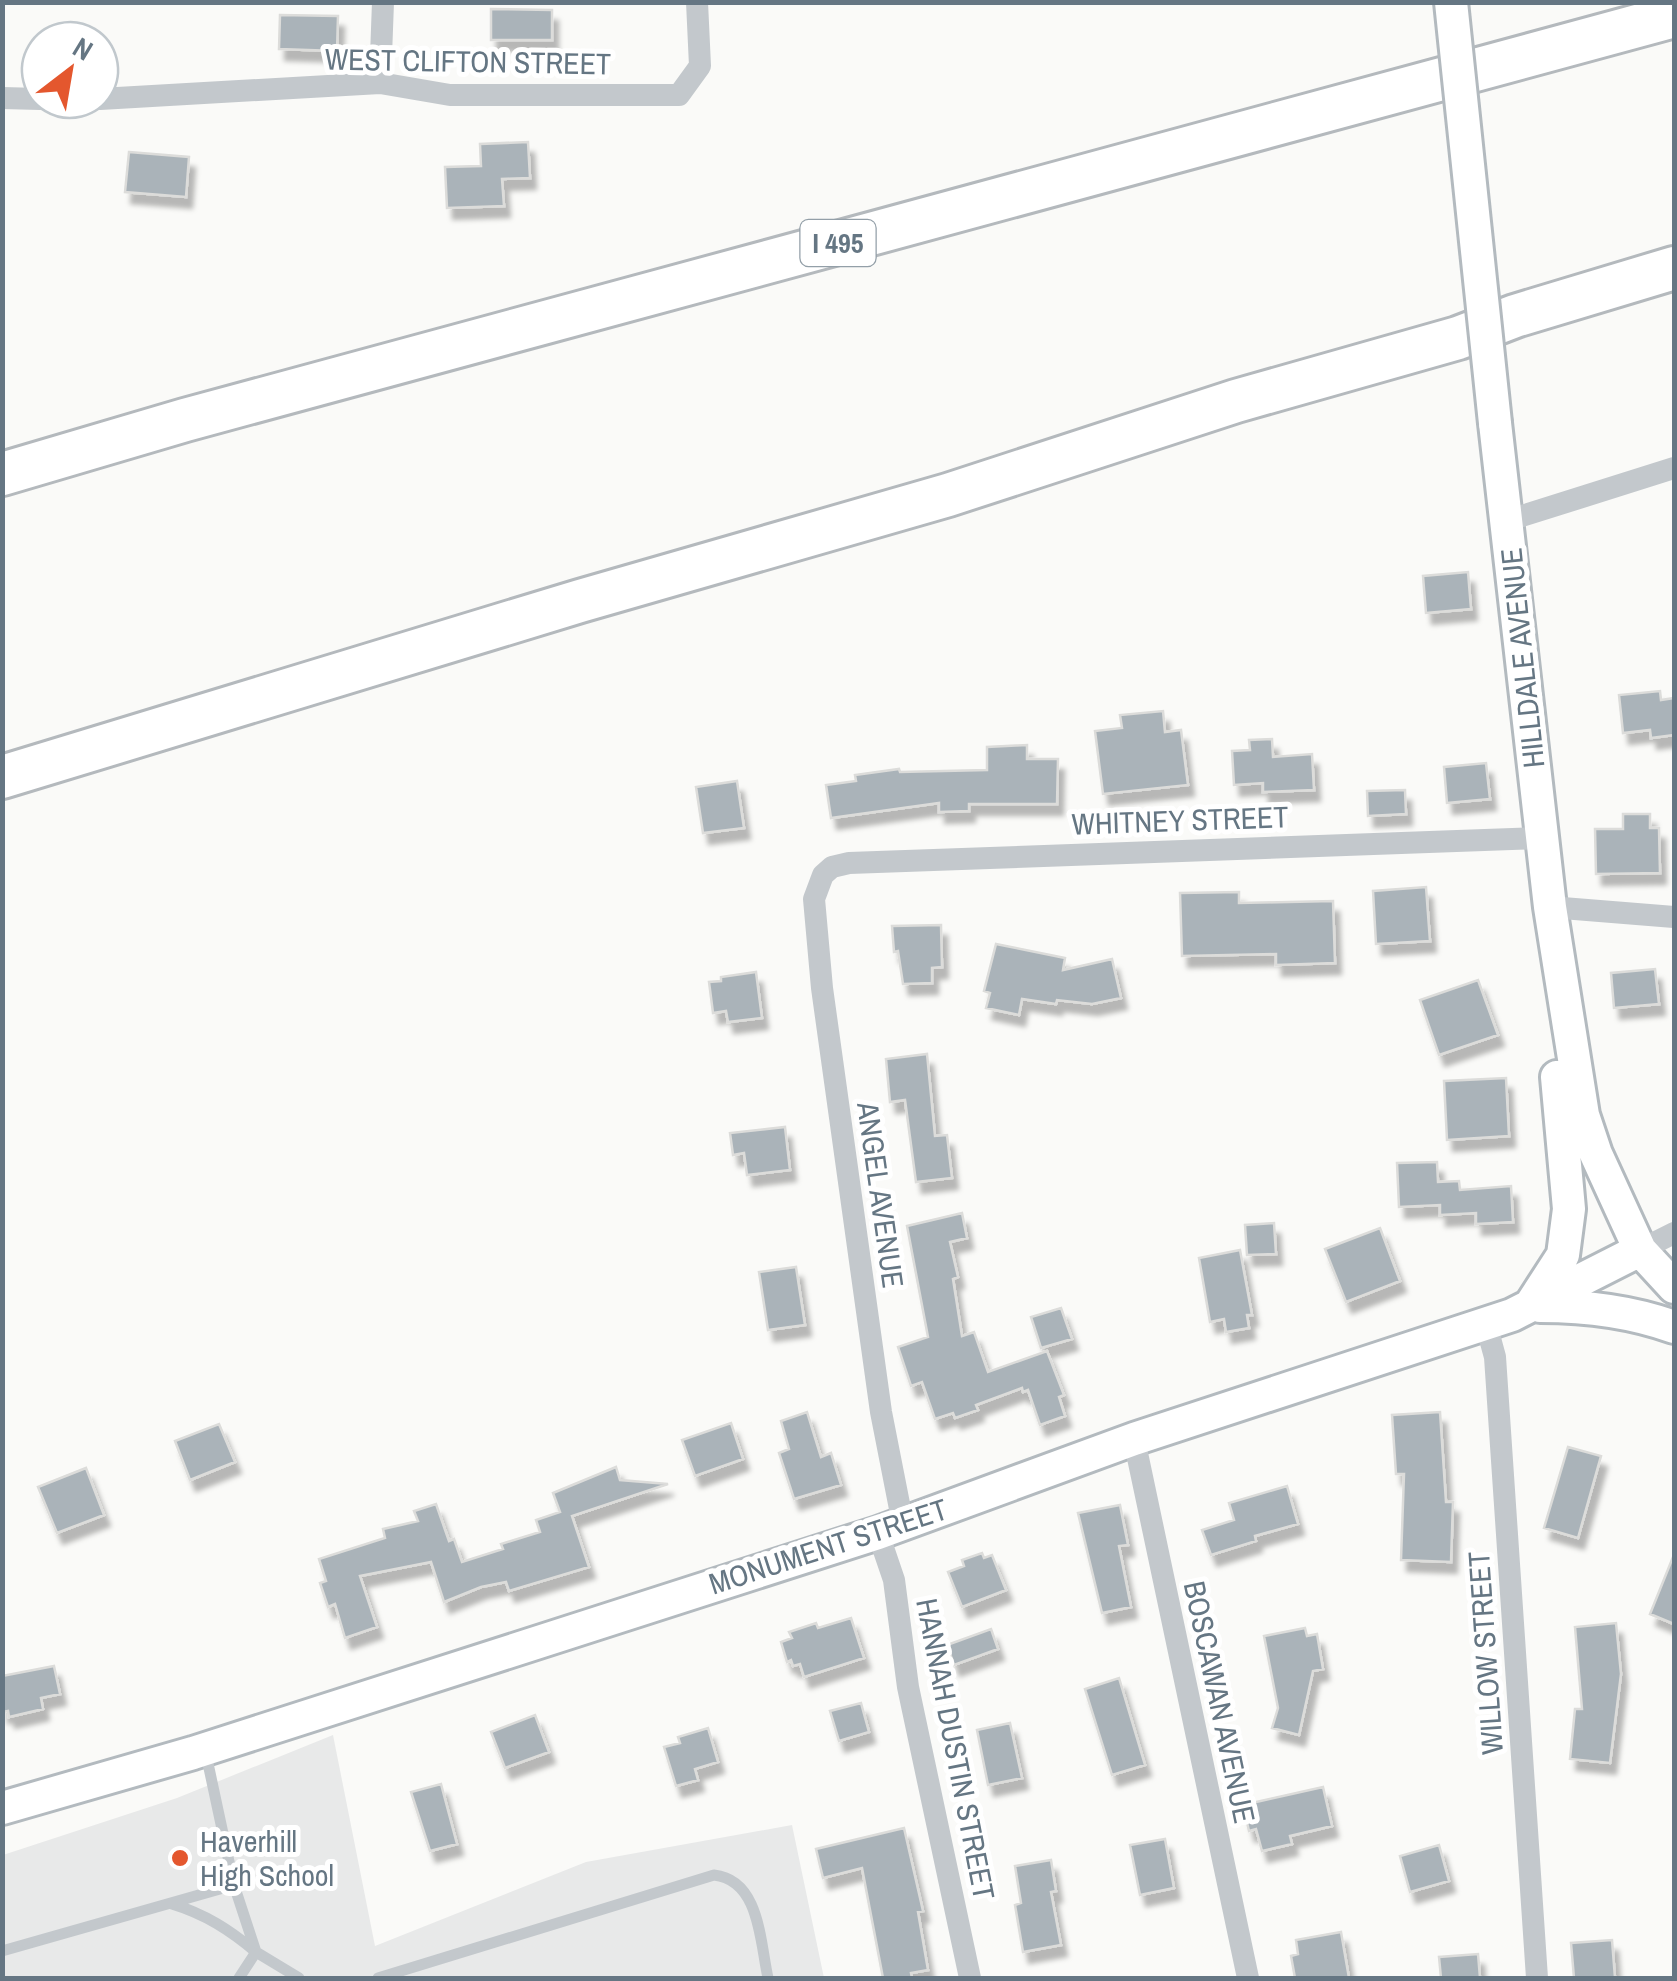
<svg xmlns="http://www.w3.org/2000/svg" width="1677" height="1981" font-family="'Archivo Narrow',sans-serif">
<defs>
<filter id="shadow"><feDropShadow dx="6" dy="11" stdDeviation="2.5" flood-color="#0004"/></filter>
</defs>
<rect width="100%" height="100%" fill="#fafaf8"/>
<path fill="#e8e9e9" d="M333,1735l42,211 211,-84 206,-37 32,153h-821v-123l174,-57z"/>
<path fill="#aab3b9" stroke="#dcdcda" stroke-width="2.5" filter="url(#shadow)" d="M491,9l61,1v30h-61z
M280,15l58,1 -1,35 -58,-2z
M528,142l2,36 -28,1 2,27 -57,2 -2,-41 36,-1 -1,-22z
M129,152l60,5 -3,40 -61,-5z
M1468,572l3,37 -45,4 -3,-37z
M1660,691l1,9 13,-2v37l-23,3 -1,-8 -27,3 -4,-38z
M1163,711l2,21 16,-2 7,55 -85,9 -8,-63 27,-3 -2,-13z
M1272,739l1,18 39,-3 2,36 -51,2v-9l-29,2 -2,-34 18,-1 -1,-10z
M1027,745v14h31l-1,45h-88v7l-30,1v-9l-108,15 -5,-33 30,-4 -1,-6 44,-6 1,3 87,-2v-23z
M1486,763l4,36 -43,4 -3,-36z
M737,781l7,47 -41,5 -7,-46z
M1405,790l1,24 -38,2 -1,-25z
M1623,814h27v14h9l1,45 -64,1 -1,-45h28z
M1426,887l4,54 -54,3 -3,-53z
M1239,892v11l94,-2 2,62 -59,2v-11l-94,2 -2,-63z
M941,925l1,42 -10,1v15l-29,1 -5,-33 -4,1 -2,-26z
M996,944l69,14 -2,12 49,-11 9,39 -29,6 -35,-4 -1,4 -34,-5 -3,16 -33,-7 4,-15 -6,-2z
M1655,969l4,35 -45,4 -3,-35z
M756,972l6,46 -34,4 -2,-11 -13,2 -4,-31 12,-1v-4z
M1478,980l20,55 -59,20 -19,-55z
M927,1054l8,82 12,-1 5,43 -36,4 -11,-82 -15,2 -4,-43z
M1506,1078l3,58 -62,4 -3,-59z
M785,1127l5,43 -43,5 -3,-22 -11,2 -3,-22z
M1437,1162l1,20 21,-1 1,9 51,-4 2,36 -37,2v-11l-36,2v-10l-41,2 -2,-44z
M962,1213l5,25 -17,4 8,35 -5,2 9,57 12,-4 14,40 59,-21 17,44 -5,2 6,19 -25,9 -12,-35 -5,2 -1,-4 -46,17 2,5 -23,8 -2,-5 -18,6 -13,-37 -11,4 -13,-39 30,-10 -21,-111z
M1274,1223l2,31 -29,1 -2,-30z
M1380,1228l20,53 -54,21 -21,-53z
M1240,1250l12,65h-5l2,13 -23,4 -2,-13 -14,3 -11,-64z
M796,1267l9,58 -37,5 -9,-58z
M1061,1308l11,31 -31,9 -10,-31z
M807,1412l14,45 10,-4 10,32 -47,14 -15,-46 10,-4 -8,-28z
M1440,1412l6,90h7l-2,60 -50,-2 3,-86h-8l-4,-59z
M731,1423l12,36 -48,17 -13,-36z
M219,1424l16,38 -45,18 -15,-39z
M1568,1447l33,9 -23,82 -34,-10z
M616,1467l4,13 48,4 -96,32 17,51 -80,24 -3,-9 -25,5 -37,15 -13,-40 -71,14 17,51 -32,11 -10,-34 -7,3 -8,-24 6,-2 -7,-22 66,-21 -2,-9 35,-8 -4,-10 22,-7 13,37 5,-2 8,23 41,-13 -2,-5 39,-12 -4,-12 24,-8 -7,-19z
M86,1468l18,47 -47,18 -19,-46z
M1287,1486l11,38 -43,12 1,5 -45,14 -9,-25 32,-10 -5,-17z
M1120,1505l8,40 -9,1 12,61 -29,6 -24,-100z
M982,1553l2,5 8,-3 14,35 -44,17 -14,-35 16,-6 -2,-6z
M1673,1557h1v67l-24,-10z
M851,1618l13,40 -60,19 -4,-13 -7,2 -2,-6 -4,2 -6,-20 11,-4 -3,-6 27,-9 2,5z
M1616,1623l5,51 -11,89 -40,-4 5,-50h7l-7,-82z
M1305,1628l2,8 10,-2 6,35 -10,2 -14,64 -27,-7 6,-20 -14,-72z
M991,1629l7,20 -44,16 -7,-20z
M54,1666l6,28 -19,4 2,11 -34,8 -1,-6 -6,1v-36z
M1119,1678l26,87 -33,10 -27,-86z
M861,1703l8,29 -30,9 -9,-30z
M535,1715l14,37 -44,16 -14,-36z
M1010,1723l12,55 -34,7 -11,-55z
M708,1728l10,34 -23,7 3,11 -22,6 -12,-39 16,-4 -2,-6z
M441,1784l16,60 -27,7 -19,-59z
M1323,1787l9,39 -42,10 2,8 -30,7 -6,-22 -7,2 -6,-26z
M904,1828l19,83 -5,1 10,58 -17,3 1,5h-29l-21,-110 -39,10 -7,-29z
M1165,1839l9,49 -34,7 -10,-50z
M1439,1845l10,36 -39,11 -10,-36z
M1051,1860l5,31 -5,1 10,53 -38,7 -8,-47 6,-2 -6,-37z
M1341,1932l8,46h-54l-4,-22 7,-2 -2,-14z
M1612,1940l3,38h-41l-3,-35z
M1478,1954l2,24h-39l-2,-21z"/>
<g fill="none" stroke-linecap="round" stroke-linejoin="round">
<defs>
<path id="secondary" d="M1495,423l55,484 33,208 13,39 44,96 34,37
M1530,1306l33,-51 6,-46 -12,-132
M1540,1306c47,0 90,5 134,21
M2,1808l191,-55 685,-220 256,-94 378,-124 128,-65"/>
<path id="highway" d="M2,474l183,-54 1489,-404
M2,777l578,-176 368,-106 288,-94 222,-63 57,-22 159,-48"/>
</defs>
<use href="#secondary" stroke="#b3babf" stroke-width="38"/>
<use href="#highway" stroke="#b4b9bd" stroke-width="48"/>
<path stroke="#c3c8cc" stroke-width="11" d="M206,1754l28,131 22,67 43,26
M172,1904c33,10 58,26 84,48l-17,26
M2,1951l232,-66
M378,1978l336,-103c46,5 46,67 54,103"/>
<path stroke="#c3c8cc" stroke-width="22" d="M380,83l3,-81
M2,98l38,1
M100,99l280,-16 70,12h229l21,-29 -3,-64
M1506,521l168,-53
M1550,907l124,10
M1640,1250l34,-17
M1486,1324l9,33 42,621
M1134,1439l114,539
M903,1524l-22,-112 -59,-424 -8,-89 9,-24 9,-8 17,-4 693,-25
M878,1533l16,47 14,107 62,291"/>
<use href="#secondary" stroke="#fff" stroke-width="32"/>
<use href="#highway" stroke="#fff" stroke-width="42"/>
<defs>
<path id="secondary-bridge" d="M1451,2l44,421"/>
</defs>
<use href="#secondary-bridge" stroke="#b3babf" stroke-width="38" stroke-linecap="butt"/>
<use href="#secondary-bridge" stroke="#fff" stroke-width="32"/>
</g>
<circle fill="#e4572e" stroke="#fff" stroke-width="4" cx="180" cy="1858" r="10"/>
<g text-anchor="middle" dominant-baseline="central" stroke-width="10" stroke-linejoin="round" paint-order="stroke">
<rect fill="#fff" stroke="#939fa8" stroke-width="2.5" x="800.5" y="220" width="75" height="46" rx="8"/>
<g font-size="28" font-weight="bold" fill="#657683">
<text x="838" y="243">I 495</text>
</g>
<g font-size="30" fill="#657683" stroke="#fff">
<text transform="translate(468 61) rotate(1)">WEST CLIFTON STREET</text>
<text transform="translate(1522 658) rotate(-96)">HILLDALE AVENUE</text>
<text transform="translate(1180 820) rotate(-2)">WHITNEY STREET</text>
<text transform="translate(881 1195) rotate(82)">ANGEL AVENUE</text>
<text transform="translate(828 1546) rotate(-18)">MONUMENT STREET</text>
<text transform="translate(1485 1653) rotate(-94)">WILLOW STREET</text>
<text transform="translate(1220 1702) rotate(78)">BOSCAWAN AVENUE</text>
<text transform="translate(956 1749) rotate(79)">HANNAH DUSTIN STREET</text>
</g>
<g font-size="30" fill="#657683" stroke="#fff" text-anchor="start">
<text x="200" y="1841">Haverhill<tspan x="200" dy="34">High School</tspan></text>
</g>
</g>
<rect width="1677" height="1981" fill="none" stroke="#657683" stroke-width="10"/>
<g transform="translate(70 70) rotate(31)"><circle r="48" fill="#ffffff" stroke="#c1c8cd" stroke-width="2.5"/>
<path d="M0-8L18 38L0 25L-18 38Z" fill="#e4572e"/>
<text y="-15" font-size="28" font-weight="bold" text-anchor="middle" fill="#657683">N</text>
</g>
</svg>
